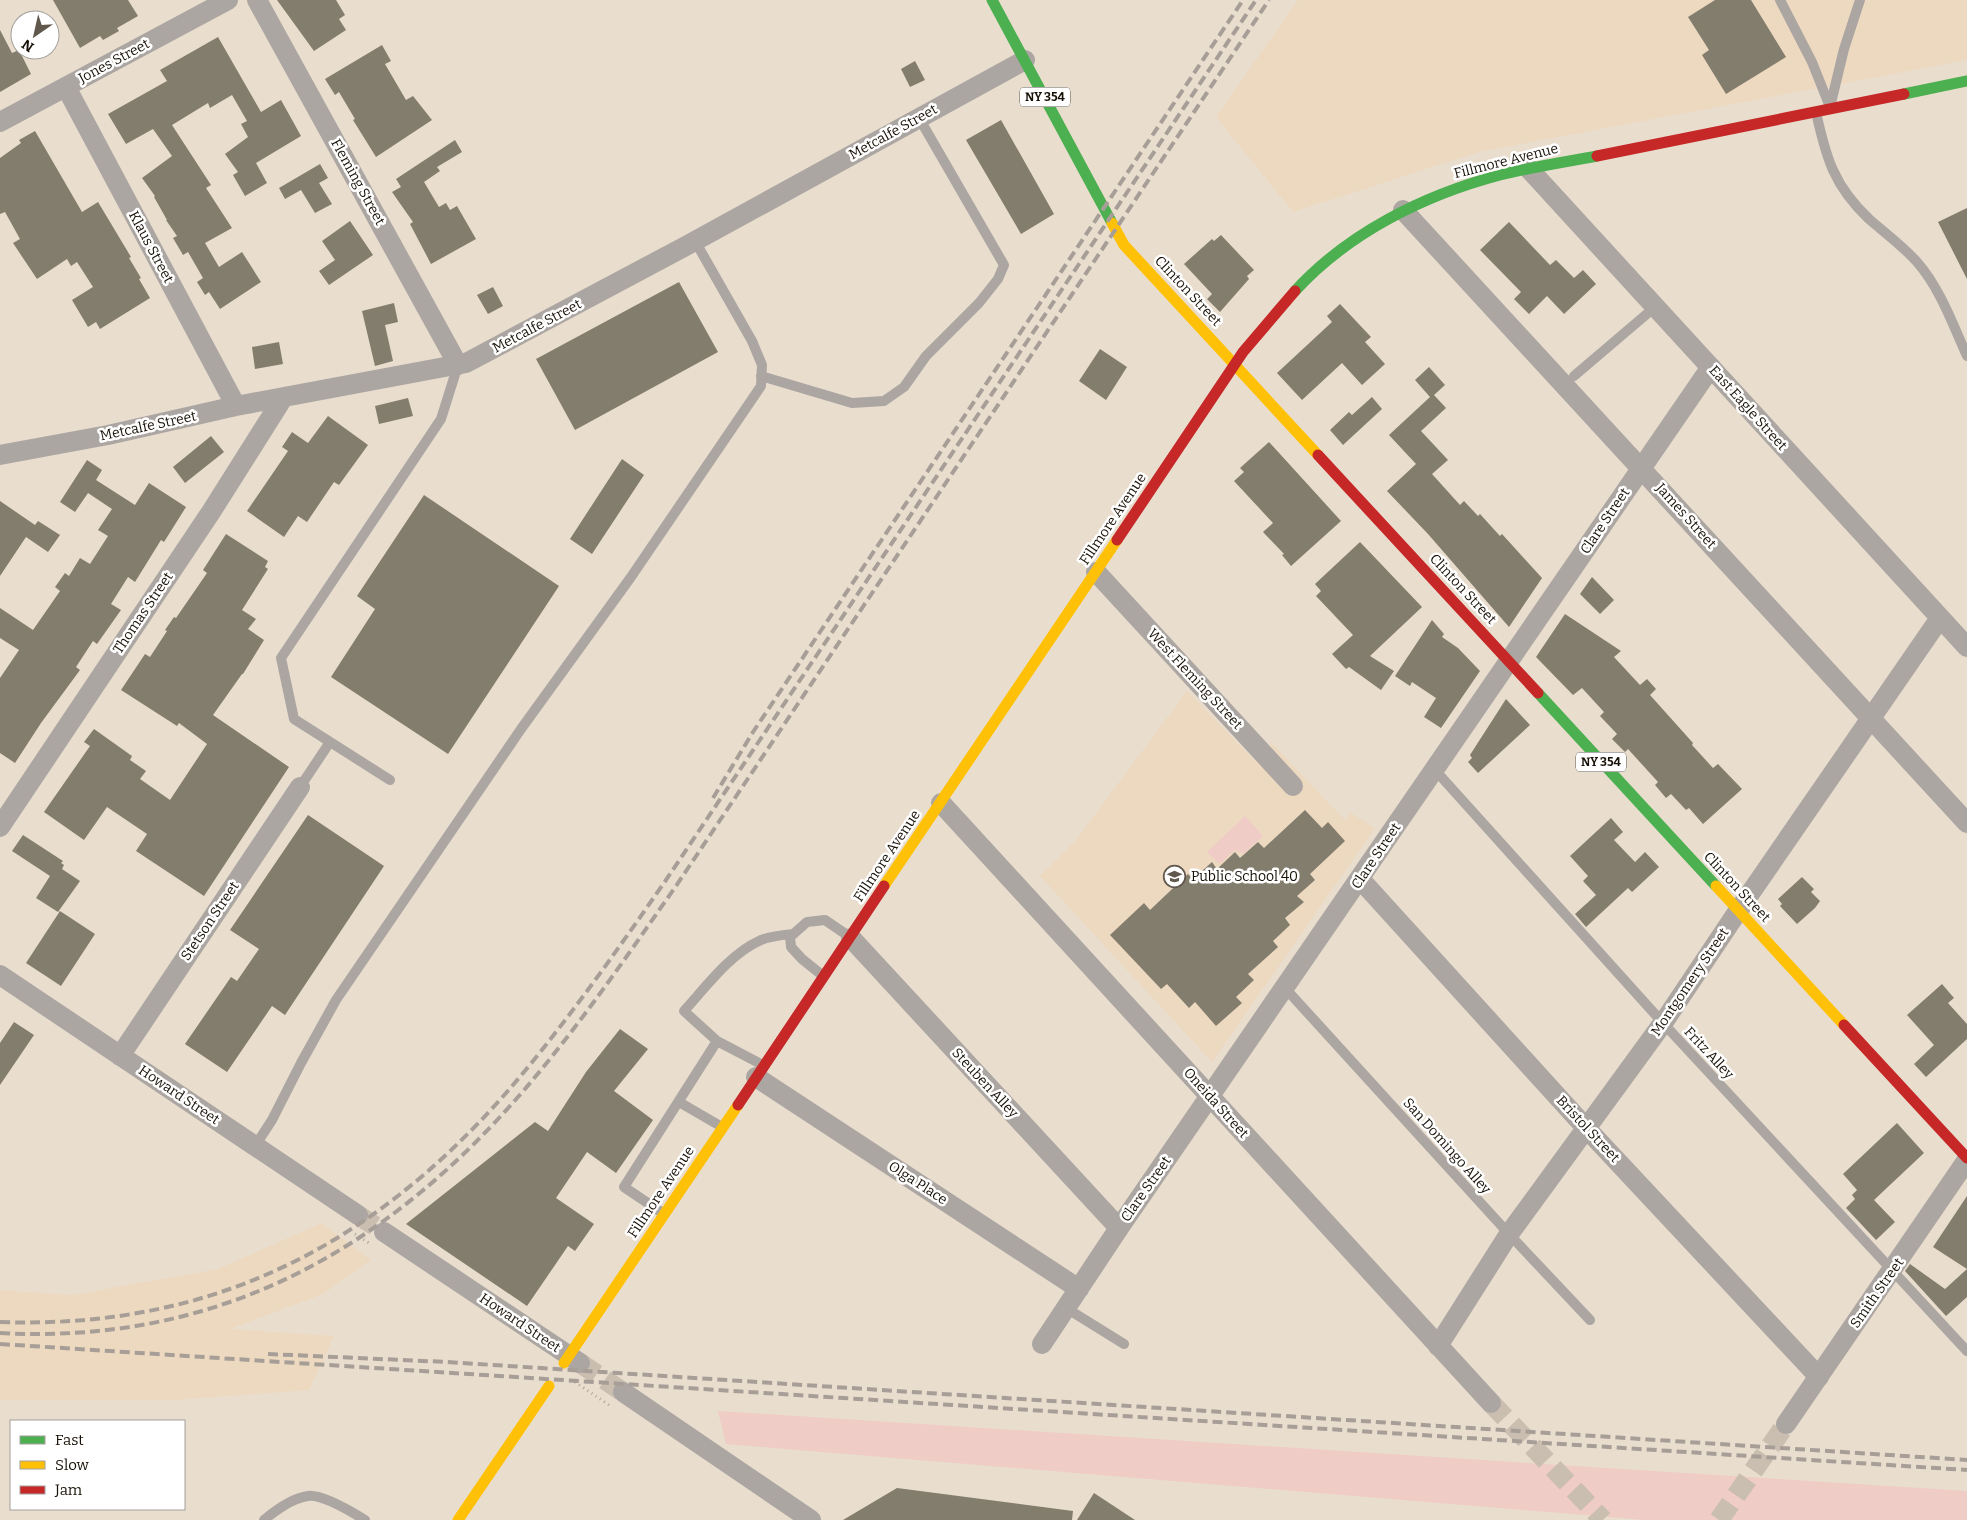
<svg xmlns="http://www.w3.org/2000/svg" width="1967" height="1520" font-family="Bitter,serif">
<rect width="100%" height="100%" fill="#e9ddce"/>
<path fill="#edd9c0" d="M1298,0h669v60l-488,92 -186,60 -77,-95z
M1187,691l67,69 18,-17 73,77 6,-7 24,15 -163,234 -172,-186 36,-36z
M322,1223l49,37 -48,34 -93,35 104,7 -25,54 -133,10h-176v-110l72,5 146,-26z"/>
<path fill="#f0ccc6" d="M1245,816l18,20 -19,17 -6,-1 -3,-2 -14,13h-3l-11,-11z
M718,1411l1249,80v29h-322l-919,-76z"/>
<path fill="#837d6e" d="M53,0h75l10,16 -21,12 2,3 -16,9 -3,-4 -20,12z
M277,0h59l9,15 -6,4 7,11 -32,21z
M1715,0h36l35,57 -60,37 -24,-39 7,-5 -21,-33z
M0,30l12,23 7,-3 12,24 -31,18z
M218,37l43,75 20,-12 20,36 -45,27 11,20 -22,13 -12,-21 5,-3 -13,-18 23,-17 -7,-13 6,-3 -15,-26 -22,13 -2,-5 -36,22 39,60 -5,3 26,40 -27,15 14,24 23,-15 19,30 -41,27 -11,-17 -4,3 -8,-13 6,-4 -15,-26 -5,3 -10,-17 4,-2 -11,-16h1l-13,-23 1,-1 -13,-18 30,-22 -19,-27 -27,15 -18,-30 59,-33 -7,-11z
M382,45l9,16 -6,3 21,36 7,-4 19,24 -56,37 -23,-37 2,-1 -16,-27 -4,3 -10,-16z
M915,61l10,19 -15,7 -9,-18z
M1001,120l53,94 -33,20 -55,-94z
M35,131l47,81 16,-10 33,55 -2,1 12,20 -2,1 11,19 -50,31 -4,-7 -8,5 -16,-27 21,-13 -16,-25 -6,4 -4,-7 -30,20 -24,-36 7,-4 -15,-27 -5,2v-56l21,-15 -2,-3z
M455,140l7,12 -25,15 3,4 -16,11 15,25 7,-4 4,7 7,-4 19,33 -45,25 -21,-40 3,-2 -21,-30 9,-5 -5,-8z
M320,164l8,14 -9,5 13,21 -17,9 -14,-23 -16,9 -6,-11z
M1967,208v71l-29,-57z
M350,221l23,34 -44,30 -10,-14 16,-11 -13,-19z
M1509,222l41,43 6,-5 18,18 9,-8 13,14 -32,30 -17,-18 -18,18 -15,-15 7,-7 -41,-42z
M1221,235l33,35 -7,6 2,3 -29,33 -13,-13 5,-5 -28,-30 28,-25 2,2z
M679,282l39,70 -143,78 -39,-71z
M493,287l10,19 -15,8 -11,-19z
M394,303l4,19 -13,3 8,36 -18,5 -13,-55z
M1340,304l31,33 -6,5 20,22 -23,21 -20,-22 -40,37 -25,-27 55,-51 -5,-6z
M279,342l4,22 -28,5 -3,-22z
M1100,349l27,18 -21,33 -27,-19z
M1429,367l16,18 -11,10 12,13 -25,23 27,29 -16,14 28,31 4,-4 14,15 2,-2 20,22 2,-2 40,44 -33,49 -81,-93 -41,-43 29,-27 -27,-29 41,-38 -15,-17z
M1372,397l10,12 -39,36 -13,-15 19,-18 3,3z
M408,398l5,18 -34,8 -4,-18z
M328,416l40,29 -29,40 -5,-3 -27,40 -9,-6 -14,21 -37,-26 41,-60 -6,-4 10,-15 16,11z
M211,436l13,16 -39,31 -12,-16z
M1269,442l72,79 -50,45 -9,-11 2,-1 -21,-22 10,-9 -39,-42 10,-9 -4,-4z
M622,459l22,16 -52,79 -22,-15z
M87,460l15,10 -6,10 39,25 14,-22 37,24 -22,35 -3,-2 -26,42 -7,-5 -17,27 10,6 -24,34 -4,-3 -17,26 4,3 -39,53 -26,40 -15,-10v-75l19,-28 -19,-12v-30l33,22 27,-39 -5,-4 10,-14 4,3 11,-18 10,6 18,-28 -10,-6 14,-21 -24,-16 -13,19 -15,-10z
M424,495l135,91 -111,168 -117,-77 44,-68 -18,-13z
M0,501l35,24 3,-4 22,14 -12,17 -22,-15 -26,39z
M226,534l42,27 -3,6 3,2 -26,41 14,9 -8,10 16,11 -21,34h-1l-29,41 76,52 -85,129 -68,-45 11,-17 -40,-27 -23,33 -40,-28 46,-66 -6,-4 10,-13 38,27 -2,4 16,11 -6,8 30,21 37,-56 -28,-21 -2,3 -56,-36 24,-36 5,3 17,-26 -2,-1 9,-13 2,1 31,-45 -4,-3z
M1360,542l62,65 -52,49 24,15 -13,19 -32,-23 -3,2 -14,-15 21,-19 -37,-39 5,-5 -6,-7z
M1592,577l22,23 -14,14 -20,-20z
M1565,614l56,37 -7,6 26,28 7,-6 9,10 -6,6 43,48 -1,2 21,23 5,-4 24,25 -39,35 -14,-16 -3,2 -15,-16 -5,4 -11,-13 3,-3 -30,-33 -3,3 -13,-13 5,-5 -17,-18 4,-4 -22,-24 -9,7 -37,-38z
M1432,620l12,14 -2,3 16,11 22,23 -39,57 -17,-11 12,-19 -24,-16 -2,4 -15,-10z
M1506,699l24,26 -52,48 -10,-11 4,-4 -2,-3z
M1305,810l17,18 6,-6 17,19 -35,33 5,6 -18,16 7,6 -19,16 5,7 -17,16 5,6 -30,27 6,6 -18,17 6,6 -26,23 -21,-24 -6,6 -22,-24 -6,5 -51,-54 34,-32 6,7 38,-36 5,5 19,-17 5,7 18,-17 5,6 18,-16 6,6z
M308,815l76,51 -99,149 -13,-9 -45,66 -42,-28 46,-67 6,4 22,-32 -29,-19z
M1611,818l12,14 -9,8 21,22 10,-10 14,15 -27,25 -4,-4 -42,39 -11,-13 21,-19 -13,-14 5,-5 -18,-20z
M23,835l40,26 -2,2 3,2 -2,4 18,12 -22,31 -22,-14 14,-22 -38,-25z
M1802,877l12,12 -3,3 9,9 -5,7 -18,16 -17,-18 2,-2 -4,-5z
M60,911l35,23 -34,52 -35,-23z
M1942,984l12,14 -6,5 19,21v15l-41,38 -12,-13 20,-19 -27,-30z
M14,1022l20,13 -34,50v-42z
M620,1029l28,20 -34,42 39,29 -37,53 -29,-21 -31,46 38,26 -19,27 -7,-5 -41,60 -121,-82 129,-102 13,9 38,-59z
M1897,1123l27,30 -50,47 21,22 -19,18 -30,-32 9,-9 -3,-4 5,-5 -14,-16z
M1967,1196v101l-21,19 -41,-45 5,-7 35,25 22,-20 -34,-22z
M897,1488l176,23 -1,9h-229z
M1094,1493l41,27h-58z"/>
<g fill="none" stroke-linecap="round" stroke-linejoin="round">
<path stroke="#cabeb0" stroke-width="20" stroke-dasharray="20 10" stroke-linecap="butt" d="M358,1215l26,17
M580,1363l43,29
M1491,1403l112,117
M1719,1520l67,-96"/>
<path stroke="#ada6a0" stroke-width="3" stroke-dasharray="1 4" stroke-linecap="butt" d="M355,1234l14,9
M575,1382l34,23"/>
<path stroke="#aca6a2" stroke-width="10" d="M1780,0l32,62 18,45
M1830,107l14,-58 16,-49
M1816,112c10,46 18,74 53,107 16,14 34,27 48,43 23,26 36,63 50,94
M761,376l91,27 32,-2 20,-14 22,-31 53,-53 19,-24 6,-14 -85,-147
M1574,376l81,-69
M1435,770l228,253 304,328
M390,780l-96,-61 -13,-61 160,-239 17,-54
M300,787l30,-45
M822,975l-20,-16 -11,-12 -1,-10 17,-15 18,-2 25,17
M1285,988l224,246 81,86
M717,1041l-33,-30c21,-23 46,-57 75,-70 10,-5 23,-6 34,-7
M679,1102l43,25
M255,1146l17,-26 29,-57 35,-63 185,-271 110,-152 130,-191 1,-21 -10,-24 -57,-100
M664,1214l-40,-27 93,-146 46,24
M1066,1308l58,36
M264,1520c12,-10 28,-22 44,-24 14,-2 44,16 57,24"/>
<path stroke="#aca6a2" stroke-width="20" d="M257,0l201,365
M66,87l170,319
M0,122l228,-122
M1529,169l438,478
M1403,210l564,613
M0,455l108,-20 128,-29 230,-43 218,-116 341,-187
M1096,572l197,214
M941,803l550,600
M0,827l211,-315 72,-114
M1360,879l227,250 232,248
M851,938l268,290
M0,975l358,240
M120,1056l180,-269
M756,1077l323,212
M384,1232l196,131
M1042,1344l77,-116 592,-861
M1438,1346l71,-112 154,-211 75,-112 202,-293
M623,1392l188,128
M1786,1424l181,-264"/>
<path stroke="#4caf50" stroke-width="11" d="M992,0l120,223
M1904,94l63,-13
M1295,291c53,-58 129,-96 205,-116 32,-8 65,-13 97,-19
M1538,693l178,193"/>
<path stroke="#ffc107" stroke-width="11" d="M1112,223l12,22 194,210
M884,886l233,-346
M1716,886l128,139
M564,1363l174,-258
M458,1520l91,-134"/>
<path stroke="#c62828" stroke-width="11" d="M1597,156l307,-62
M1318,455l220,238
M1117,540l126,-188 52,-61
M1844,1025l123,133
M738,1105l146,-219"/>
<path stroke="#a79f97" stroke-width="4" stroke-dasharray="10 5" stroke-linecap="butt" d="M713,798l40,-66 490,-732
M0,1322c226,8 393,-88 533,-261 47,-58 90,-119 133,-181l590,-880
M0,1333c202,11 363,-69 499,-215 66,-71 121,-152 177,-232l593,-886
M0,1344l1967,126
M268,1354l179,8 1520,98"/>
</g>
<defs>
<symbol id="school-ring" viewBox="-11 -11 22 22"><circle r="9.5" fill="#fff" stroke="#61584d" stroke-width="1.5"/><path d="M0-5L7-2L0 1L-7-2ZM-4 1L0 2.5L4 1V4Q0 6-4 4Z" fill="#61584d"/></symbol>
</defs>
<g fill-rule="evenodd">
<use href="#school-ring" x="1162" y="864" width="25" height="25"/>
</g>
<g text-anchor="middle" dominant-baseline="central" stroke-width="5" stroke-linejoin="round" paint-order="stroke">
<g fill="#fff" stroke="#5d5851" stroke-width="1">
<rect x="1020" y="87.5" width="50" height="19" rx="4"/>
<rect x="1576" y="752.5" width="50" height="19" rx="4"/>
</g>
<g font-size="12" font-weight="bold" fill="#181107">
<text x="1045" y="97">NY 354</text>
<text x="1601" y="762">NY 354</text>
</g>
<g font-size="14" fill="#181107" stroke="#fff">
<text transform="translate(114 61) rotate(-28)">Jones Street</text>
<text transform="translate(893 132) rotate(-29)">Metcalfe Street</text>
<text transform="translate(1506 161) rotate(-14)">Fillmore Avenue</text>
<text transform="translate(358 182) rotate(61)">Fleming Street</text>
<text transform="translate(151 247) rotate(62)">Klaus Street</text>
<text transform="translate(1188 291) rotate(47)">Clinton Street</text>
<text transform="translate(537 326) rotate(-28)">Metcalfe Street</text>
<text transform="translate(1748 408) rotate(48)">East Eagle Street</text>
<text transform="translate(148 426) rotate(-12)">Metcalfe Street</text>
<text transform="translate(1686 516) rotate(48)">James Street</text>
<text transform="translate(1113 519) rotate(-56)">Fillmore Avenue</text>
<text transform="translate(1605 521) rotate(-56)">Clare Street</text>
<text transform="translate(1463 589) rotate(47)">Clinton Street</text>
<text transform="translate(143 613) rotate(-56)">Thomas Street</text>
<text transform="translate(1195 679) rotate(47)">West Fleming Street</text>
<text transform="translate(887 856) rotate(-56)">Fillmore Avenue</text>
<text transform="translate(1376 856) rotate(-56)">Clare Street</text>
<text transform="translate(1737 887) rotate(47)">Clinton Street</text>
<text transform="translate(210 921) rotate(-56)">Stetson Street</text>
<text transform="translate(1690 982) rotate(-56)">Montgomery Street</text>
<text transform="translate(1709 1053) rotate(47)">Fritz Alley</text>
<text transform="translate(985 1083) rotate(47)">Steuben Alley</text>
<text transform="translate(179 1095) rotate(34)">Howard Street</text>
<text transform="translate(1216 1103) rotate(48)">Oneida Street</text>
<text transform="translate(1588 1129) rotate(47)">Bristol Street</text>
<text transform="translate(1447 1146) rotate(48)">San Domingo Alley</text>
<text transform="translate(918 1183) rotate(33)">Olga Place</text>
<text transform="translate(1146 1189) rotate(-55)">Clare Street</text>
<text transform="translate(661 1192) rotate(-56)">Fillmore Avenue</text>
<text transform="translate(1877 1293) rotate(-55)">Smith Street</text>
<text transform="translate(520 1323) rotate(34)">Howard Street</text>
</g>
<g font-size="14" fill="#181107" stroke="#fff" text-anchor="start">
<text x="1191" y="876">Public School 40</text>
</g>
</g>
<rect x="10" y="1420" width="175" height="90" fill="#ffffff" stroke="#a3a09c"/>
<rect x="20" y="1436" width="25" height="8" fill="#4caf50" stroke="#a3a09c"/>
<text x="55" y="1445" font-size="15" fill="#181107">Fast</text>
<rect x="20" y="1461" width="25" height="8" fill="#ffc107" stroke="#a3a09c"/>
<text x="55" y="1470" font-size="15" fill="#181107">Slow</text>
<rect x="20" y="1486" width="25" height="8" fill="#c62828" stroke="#a3a09c"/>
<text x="55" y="1495" font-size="15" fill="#181107">Jam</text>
<g transform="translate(35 35) rotate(214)"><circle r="24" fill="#ffffff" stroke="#a3a09c"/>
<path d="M0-4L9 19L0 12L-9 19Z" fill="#61584d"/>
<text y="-8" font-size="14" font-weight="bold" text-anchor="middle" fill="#181107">N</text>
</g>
</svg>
